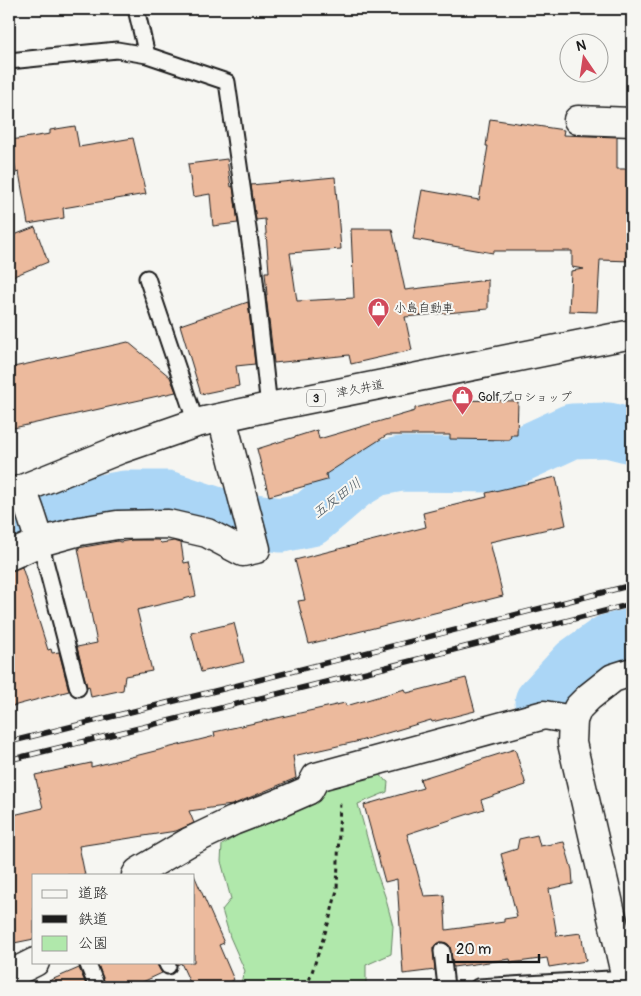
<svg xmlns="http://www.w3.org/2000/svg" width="641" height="996" font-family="Pangolin,'Klee One',sans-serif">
<rect width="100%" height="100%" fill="#f6f6f2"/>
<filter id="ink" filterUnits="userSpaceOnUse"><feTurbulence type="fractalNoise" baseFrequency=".02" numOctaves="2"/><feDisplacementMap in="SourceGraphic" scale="10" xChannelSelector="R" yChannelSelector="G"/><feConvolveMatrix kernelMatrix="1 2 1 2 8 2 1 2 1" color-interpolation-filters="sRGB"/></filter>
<g filter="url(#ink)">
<path fill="#b0e8ab" stroke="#668264" d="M375,772l13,10 -1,10 -29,12 18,67 9,25 8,30 -2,28 -25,11v22h-127l6,-16 -15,-34 -8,-27 9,-11 -10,-38 1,-16 38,-24 44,-16 24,-16 27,-12z"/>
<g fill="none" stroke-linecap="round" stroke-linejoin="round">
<path stroke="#abd6f6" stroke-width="55" d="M9,532l10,-5 71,-23 36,-6h41l54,18 60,9 29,-6 42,-36 23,-14 26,-5 97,1 74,-34 36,-1 24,6
M542,702l35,-38 31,-22 24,-6"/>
</g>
<path fill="#ecba9d" stroke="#1c1c1c" d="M490,119l74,11 -1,5 54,2v32h15v92l-32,-1 -3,52 -28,-1 2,-40 13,-2 -12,-2v-16h-79v2l-80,-14 9,-49 57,10 9,-54h-2z
M75,126l4,21 54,-9 13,56 -83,14 1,10 -36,6 -9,-52 -3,1 -5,-33 39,-6v-4z
M227,159l4,28 2,-1 5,37 -25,3 -3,-32 -17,3 -5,-33z
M335,177l6,72 -51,4 7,48 57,-3 -3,-69h41l13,61 83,-10v29l-83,8 7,33 -61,14 -2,-9 -75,8 -8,-68h1l-2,-23h4l-4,-53 -9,1 -5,-35z
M35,227l13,35 -39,16v-41z
M248,302l7,62 -19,2 3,20 -38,8 -21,-69z
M128,342l42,35 6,15 -167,37v-61z
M449,400l69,1 -1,34h-6l-1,5 -60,-1v-4h-63l-61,39 1,6 -58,16 -12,-47 60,-19 2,9 96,-28v-3z
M556,477l10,48 -76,17 13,54 -194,48 -11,-43 7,-1 -10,-40 131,-33 -3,-14 64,-16 -1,-4z
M132,540h26l3,3 13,-2 7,2 3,20 5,-1 7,34 -59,14 15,61 -27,5 -2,14 -32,7 -2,-11 -2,1 -10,-40 20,-4 -19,-95 40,-7 2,1z
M22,567l26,83 3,-1 1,4 7,-1 10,39 -60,16v-136z
M234,623l10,39 -43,10 -10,-39z
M466,678l9,33 -43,11 -1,-2 -71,21 -67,15 3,22 -64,27 -43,6 5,12 -18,8 -97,15 6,29h-51v64l-25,5v-128l34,-8 -8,-33 56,-12v4l124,-31 -1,-4 131,-29 1,3 59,-17 2,4z
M515,749l11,36 -45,15 3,9 -77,25 17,62 20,-1 2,35 58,-8v-3l13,-2 -16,-63 16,-5 2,-10 18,-4 3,11 24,-4 8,28 1,14 -24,5 8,47 24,-3 5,28 -37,6 -2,-9 -36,5 -1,-4 -57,8 -3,-21 -4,-3 -5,-1 -5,2 -3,4 2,22 -32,4 -6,-95 -12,3 -21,-77 59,-17 -3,-9z
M194,875l30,68 -5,2 15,35 -16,7h-26l-11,-24 -4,2v-3h17z
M97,962h60l1,4 4,7 -30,14h-26z
M79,968l8,19h-52z"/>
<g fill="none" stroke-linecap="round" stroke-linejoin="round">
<defs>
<path id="lane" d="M136,9l11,46
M9,61l108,-11 30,5 80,27 26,181 16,144
M147,278l49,145
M40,542l38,146
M442,951l4,36
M87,962l10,25
M166,962l2,4
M478,987l148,-9"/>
<path id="street" d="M578,120l54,2
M22,489l9,25 9,28
M9,556l31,-14 40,-11 37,-6 51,-1 39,9 36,19 13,-3 -34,-131
M136,875l2,-3 51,-30 44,-21 44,-17 32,-14 7,-13 228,-62 29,5
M9,975l26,-13"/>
<path id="secondary" d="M625,987l1,-9 -54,-235 1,-23 5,-12 11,-11 24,-19 19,-6"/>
<path id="primary" d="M9,495l13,-6 99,-40 75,-26 73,-16 363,-73"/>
</defs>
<use href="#lane" stroke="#1c1c1c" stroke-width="19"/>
<use href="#street" stroke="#1c1c1c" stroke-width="31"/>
<use href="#secondary" stroke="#1c1c1c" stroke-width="31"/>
<use href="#primary" stroke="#1c1c1c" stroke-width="31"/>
<path stroke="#1c1c1c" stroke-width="3" stroke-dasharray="4 4" stroke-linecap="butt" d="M307,987l22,-66 8,-31 3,-90"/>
<use href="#lane" stroke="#f6f6f2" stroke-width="15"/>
<use href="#street" stroke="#f6f6f2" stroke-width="28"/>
<use href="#secondary" stroke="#f6f6f2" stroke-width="28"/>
<use href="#primary" stroke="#f6f6f2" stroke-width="28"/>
<defs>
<path id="rail" d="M9,742l218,-54 405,-103
M9,760l378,-93 245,-63"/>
</defs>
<use href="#rail" stroke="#1c1c1c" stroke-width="5.5"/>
<use href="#rail" stroke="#f6f6f2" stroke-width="4" stroke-dasharray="11" stroke-linecap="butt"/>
</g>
</g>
<defs>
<symbol id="shop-pin" viewBox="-11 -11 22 30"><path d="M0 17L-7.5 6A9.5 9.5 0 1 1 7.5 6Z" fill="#d1495b" stroke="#f6f6f2"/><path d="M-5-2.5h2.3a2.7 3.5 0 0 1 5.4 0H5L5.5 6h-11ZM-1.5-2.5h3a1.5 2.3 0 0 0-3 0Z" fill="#fff"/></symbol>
</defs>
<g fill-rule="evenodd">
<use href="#shop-pin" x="366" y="296" width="25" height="34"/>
<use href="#shop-pin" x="450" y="384" width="25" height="34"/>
</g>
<g text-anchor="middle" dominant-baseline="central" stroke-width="4" stroke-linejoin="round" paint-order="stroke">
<rect fill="#f6f6f2" stroke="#5d5d5c" stroke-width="1" x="307" y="389.5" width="18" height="17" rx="4"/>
<g font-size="11" font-weight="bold" fill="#1c1c1c">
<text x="316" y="398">3</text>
</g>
<g font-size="12" fill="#1c1c1c" stroke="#f6f6f2" text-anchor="start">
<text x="394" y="308">小島自動車</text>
<text x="478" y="397">Golfプロショップ</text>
</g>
<g font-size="12" fill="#1c1c1c" stroke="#f6f6f2">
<text transform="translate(360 389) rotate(-11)">津久井道</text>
</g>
<g font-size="14" font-style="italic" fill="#47545d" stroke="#f6f6f2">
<text transform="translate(337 498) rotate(-37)">五反田川</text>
</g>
</g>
<rect width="641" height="996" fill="none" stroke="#f6f6f2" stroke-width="30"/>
<rect x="15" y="15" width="611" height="966" fill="none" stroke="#1c1c1c" stroke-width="2" filter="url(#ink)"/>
<rect x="32" y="874" width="162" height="90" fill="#f6f6f2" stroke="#9f9f9c"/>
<rect x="42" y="890" width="25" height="8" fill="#f6f6f2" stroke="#9f9f9c"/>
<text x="78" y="898" font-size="15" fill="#1c1c1c">道路</text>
<rect x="42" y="915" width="25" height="8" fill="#1c1c1c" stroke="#9f9f9c"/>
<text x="78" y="924" font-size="15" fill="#1c1c1c">鉄道</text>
<rect x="42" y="936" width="25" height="15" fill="#b0e8ab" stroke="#9f9f9c"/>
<text x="78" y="948" font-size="15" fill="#1c1c1c">公園</text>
<g transform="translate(584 58) rotate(347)"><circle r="24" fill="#f6f6f2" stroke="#9f9f9c"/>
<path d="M0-4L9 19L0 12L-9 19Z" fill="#d1495b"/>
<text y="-8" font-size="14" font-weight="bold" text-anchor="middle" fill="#1c1c1c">N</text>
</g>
<path d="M448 954v8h91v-8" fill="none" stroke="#1c1c1c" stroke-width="2.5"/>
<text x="456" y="954" font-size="15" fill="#1c1c1c" stroke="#f6f6f2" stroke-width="4" paint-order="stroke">20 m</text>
</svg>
